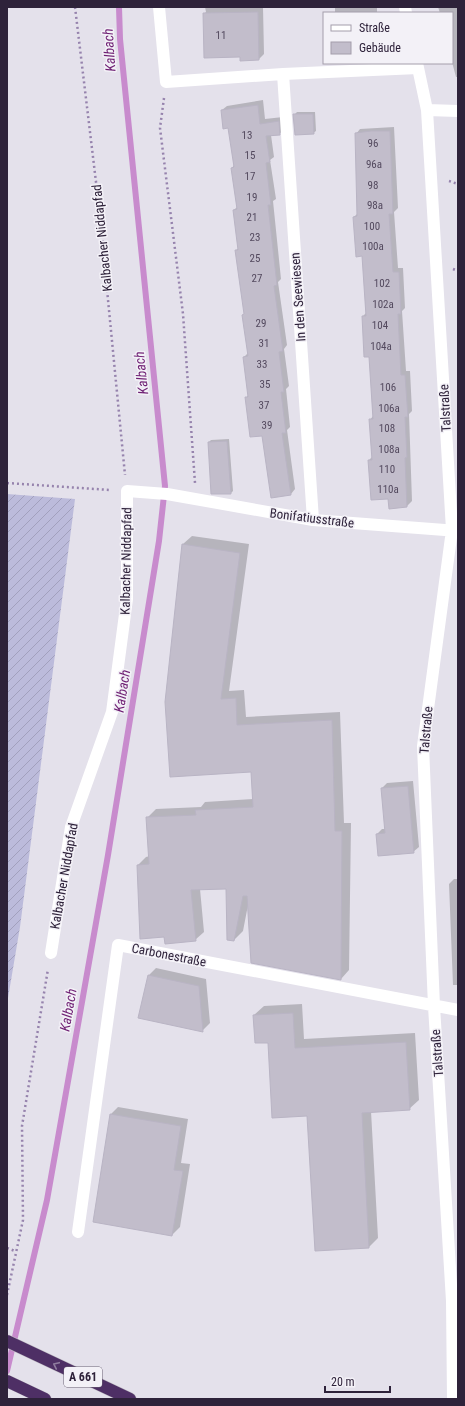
<svg xmlns="http://www.w3.org/2000/svg" width="465" height="1406" font-family="'Roboto Condensed',sans-serif">
<defs>
<pattern id="garden-furrows" width="10" height="10" patternUnits="userSpaceOnUse"><rect width="10" height="10" fill="#bcbbdb"/><path d="M-1 1l2-2M0 10L10 0M9 11l2-2" fill="none" stroke="#a2a0bd"/></pattern>
</defs>
<rect width="100%" height="100%" fill="#e4e1eb"/>
<path fill="url(#garden-furrows)" d="M7,494l68,5 -55,428 -13,77z"/>
<path fill="#0003" d="M205,7h58l1,47 -5,5 -18,1v-4l-37,-42 2,-2z
M335,7h42v6h-42z
M438,7h20v70h-2l-4,-15v-49h-12z
M263,100l2,19 18,-2 1,13 -5,4 -8,1 3,22 -4,3 6,39 -3,2 8,78 -3,3 9,63 -3,4 5,37 -3,3 4,38 -3,3 8,59 -4,5 -45,-96 3,-4 -5,-37 4,-4 -3,-40 -9,-63 3,-2 -5,-38 3,-3 -5,-39 2,-3 -5,-38 -7,-17 5,-4z
M297,112h18l1,19 -3,2 -19,-18z
M394,127l4,81 -4,4 4,56h5l2,40 -3,3 4,60h4l2,40 -3,3 3,87 -5,5 -17,2 -1,-10 -20,-38 3,-3 -2,-37 3,-4 -3,-60 -7,-40 3,-3 -3,-58 -9,-38 4,-4 -2,-79 4,-5z
M229,439l4,52 -2,2 -22,-51 2,-2z
M192,536l57,8 -20,147 15,-1 2,27 94,-5 4,111h7l-2,147 -8,9 -93,-74 -5,26 -9,9 -7,-52 -27,1 4,43 -9,8 -30,-4 -27,-71 8,-8 4,-1 -3,-38 9,-9 45,-2 4,-5 48,-3 -1,-28 -81,5 12,-232z
M413,781l6,66 -6,5 -36,-18 5,-5h4l-4,-41 5,-5z
M454,879h4v106h-5l-4,-101z
M156,968l50,11 4,44 -7,7 -54,-55z
M302,1004l2,35 111,-6 4,67 -10,9 -38,2 7,127 -9,9 -53,3 -8,-135 -54,-100 10,-9z
M118,1107l70,12 -7,44 9,1 -10,63 -8,8 -61,-121z"/>
<g fill="none" stroke-linecap="round" stroke-linejoin="round">
<path stroke="#c88bcd" stroke-width="6" d="M7,1371l40,-171 61,-345 51,-314 6,-55 -45,-447 -1,-32"/>
</g>
<path fill="#c2bdcb" stroke="#b9b4c4" d="M258,12l1,48 -19,1v-4l-36,1 -1,-45z
M258,105l2,19 19,-3 1,14 -14,1 4,26 -4,1 5,42h-3l9,80 -3,1 9,65 -4,1 5,40h-3l5,41h-4l9,62 -20,3 -9,-62 -12,1 -5,-40h3l-5,-40 5,-1 -6,-41 2,-1 -9,-64h3l-5,-40 4,-1 -6,-41 3,-1 -6,-39 -5,1 -2,-19z
M293,114h20l1,20 -19,1z
M371,131h19l3,83h-4l4,58h6l2,42h-3l3,61h4l3,42h-3l2,40 -2,1 2,49 -18,2 -1,-10 -17,1 -3,-40h4l-3,-41h4l-4,-62h-5l-2,-41h4l-4,-60 -6,1 -3,-40 4,-1 -2,-83z
M227,441l4,53h-20l-3,-52z
M182,544l58,9 -19,146 15,-1 1,27 95,-5 3,111h7l-1,149 -90,-17 -4,-67h-4l-9,45 -7,-1 -1,-51 -35,1 5,51 -31,3 -1,-7 -24,2 -3,-74 12,-1 -3,-47 50,-2 -1,-5 58,-3 -2,-35 -81,5 -5,-75z
M408,786l6,67 -36,3 -2,-22 9,-1 -4,-45z
M148,975l51,11 4,46 -65,-14z
M293,1013l2,35 111,-6 4,68 -48,3 7,135 -54,3 -8,-135 -35,2 -4,-75h-13l-2,-28z
M110,1114l71,12 -7,44 9,1 -11,65 -79,-14z"/>
<g fill="none" stroke-linecap="round" stroke-linejoin="round">
<defs>
<path id="highway" d="M7,1341l123,58
M7,1381l38,18"/>
</defs>
<use href="#highway" stroke="#c0bdc4" stroke-width="13"/>
<path stroke="#9683ad" stroke-width="2.5" stroke-dasharray="2 3" stroke-linecap="butt" d="M75,7l24,200 26,268
M164,98l-4,30 23,186 12,169
M449,181l9,3
M453,269l5,2
M7,483l103,7
M7,1248l8,3
M7,1295l16,-75 -1,-94 26,-157"/>
<path stroke="#fff" stroke-width="12" d="M159,7l7,75 117,-8 135,-6
M405,7l1,6
M417,63l10,47 25,420 -29,216 11,260 18,295 1,98
M283,74l30,446
M427,110l31,1
M51,953l20,-126 41,-115 15,-113v-108l40,3 146,26 145,11
M78,1232l40,-287 340,65"/>
<use href="#highway" stroke="#4e2f65" stroke-width="12"/>
</g>
<defs><path id="oneway-chevron" d="M-2-3.5L2.5 0L-2 3.5" fill="none" stroke-width="1.6" stroke-linecap="round" stroke-linejoin="round"/></defs>
<use stroke="#907d9f" href="#oneway-chevron" transform="translate(56 1365) rotate(-155)"/>
<g text-anchor="middle" dominant-baseline="central" stroke-width="3" stroke-linejoin="round" paint-order="stroke">
<g font-size="11" fill="#53495e">
<text x="221" y="35">11</text>
<text x="247" y="135">13</text>
<text x="373" y="143">96</text>
<text x="250" y="155">15</text>
<text x="374" y="164">96a</text>
<text x="250" y="176">17</text>
<text x="373" y="185">98</text>
<text x="252" y="197">19</text>
<text x="375" y="205">98a</text>
<text x="252" y="217">21</text>
<text x="372" y="226">100</text>
<text x="255" y="237">23</text>
<text x="373" y="246">100a</text>
<text x="255" y="258">25</text>
<text x="257" y="278">27</text>
<text x="382" y="283">102</text>
<text x="383" y="304">102a</text>
<text x="261" y="323">29</text>
<text x="380" y="325">104</text>
<text x="264" y="343">31</text>
<text x="381" y="346">104a</text>
<text x="262" y="364">33</text>
<text x="265" y="384">35</text>
<text x="388" y="387">106</text>
<text x="264" y="405">37</text>
<text x="389" y="408">106a</text>
<text x="267" y="425">39</text>
<text x="387" y="428">108</text>
<text x="389" y="449">108a</text>
<text x="387" y="469">110</text>
<text x="388" y="489">110a</text>
</g>
<rect fill="#f3f1f7" stroke="#696073" stroke-width="1" x="64" y="1367" width="38" height="20" rx="3"/>
<g font-size="12" font-weight="bold" fill="#2e223a">
<text x="83" y="1377">A 661</text>
</g>
<g font-size="13" fill="#2e223a" stroke="#f3f1f7">
<text transform="translate(102 238) rotate(-96)">Kalbacher Niddapfad</text>
<text transform="translate(298 297) rotate(-94)">In den Seewiesen</text>
<text transform="translate(445 408) rotate(-93)">Talstraße</text>
<text transform="translate(312 518) rotate(7)">Bonifatiusstraße</text>
<text transform="translate(126 561) rotate(-89)">Kalbacher Niddapfad</text>
<text transform="translate(426 730) rotate(-85)">Talstraße</text>
<text transform="translate(64 876) rotate(-80)">Kalbacher Niddapfad</text>
<text transform="translate(169 955) rotate(11)">Carbonestraße</text>
<text transform="translate(437 1053) rotate(-94)">Talstraße</text>
</g>
<g font-size="14" font-style="italic" fill="#6e1f73" stroke="#f3f1f7">
<text transform="translate(109 50) rotate(-94)">Kalbach</text>
<text transform="translate(141 373) rotate(-96)">Kalbach</text>
<text transform="translate(122 691) rotate(-81)">Kalbach</text>
<text transform="translate(68 1010) rotate(-80)">Kalbach</text>
</g>
</g>
<rect width="465" height="1406" fill="none" stroke="#2e223a" stroke-width="16"/>
<rect x="323" y="12" width="130" height="52" fill="#f3f1f7" stroke="#a49eab"/>
<rect x="331" y="25" width="20" height="6" fill="#ffffff" stroke="#a49eab"/>
<text x="359" y="32" font-size="12" fill="#2e223a">Straße</text>
<rect x="331" y="42" width="20" height="12" fill="#c2bdcb" stroke="#a49eab"/>
<text x="359" y="52" font-size="12" fill="#2e223a">Gebäude</text>
<path d="M325 1386v6h65v-6" fill="none" stroke="#2e223a" stroke-width="2"/>
<text x="331" y="1386" font-size="12" fill="#2e223a" stroke="#f3f1f7" stroke-width="3" paint-order="stroke">20 m</text>
</svg>
